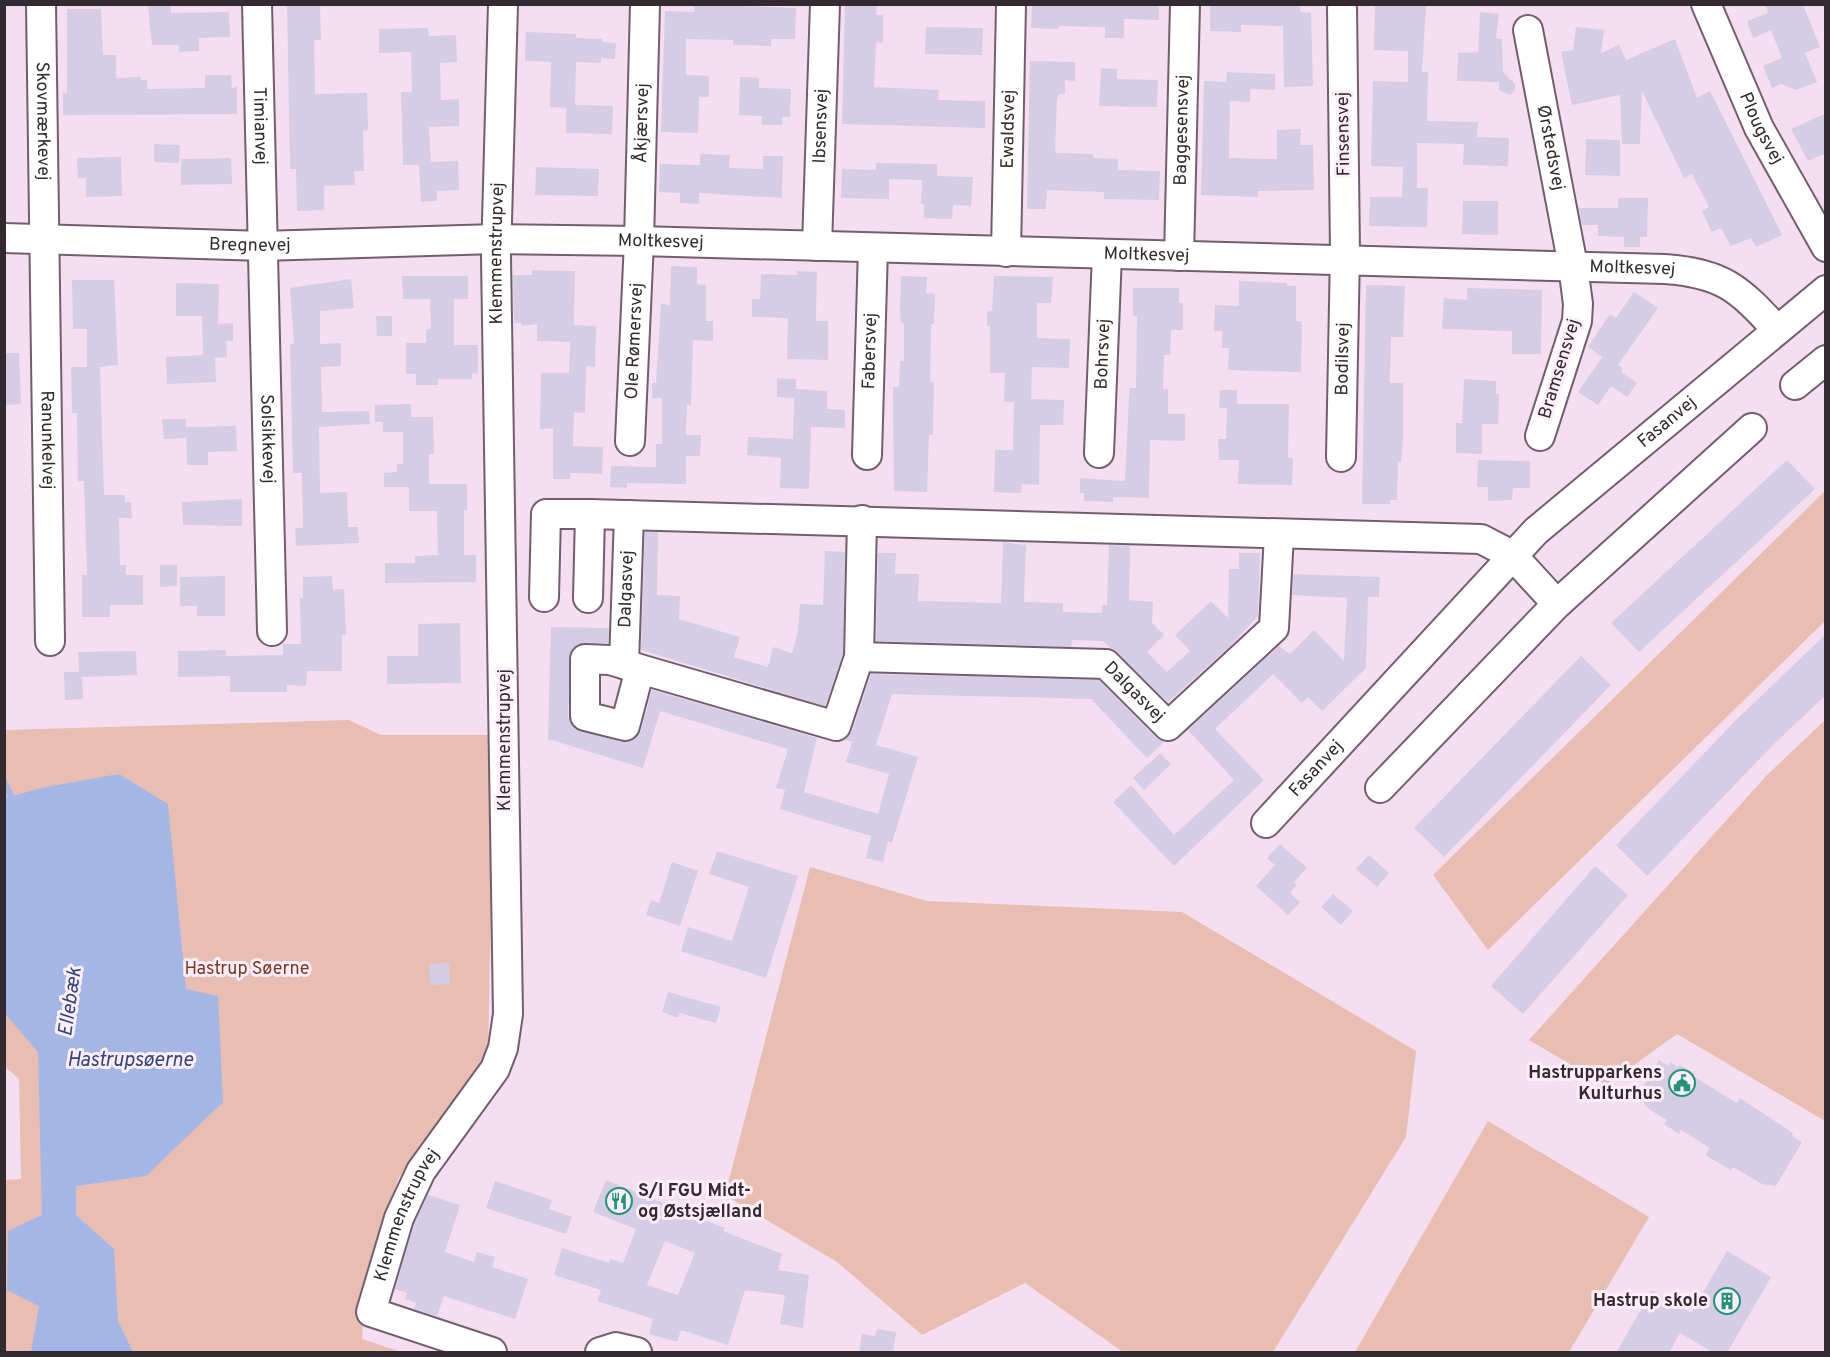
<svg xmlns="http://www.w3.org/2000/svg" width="1830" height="1357" font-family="Overpass,sans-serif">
<rect width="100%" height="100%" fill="#f5def0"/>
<path fill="#e7beb1" d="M1825,491v130l-337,329 -55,-75z
M349,720l32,15h113l-6,317 -90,127 -34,124 -2,36 39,13h-396l-1,-172 17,-1 -2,-100 -15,-13 1,-336z
M1825,720v401l-148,-87 -71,51 -77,-45 238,-265z
M810,867l117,34 255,11 234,139 -10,86 -133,215h-150l-98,-69 -103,52 -85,-73 -112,-67z
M1488,1121l161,96 -80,135h-214z"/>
<path fill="#a4b6e6" d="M119,774l49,30 18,185 32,7 5,106 -77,74 -70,10v29l38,34 4,72 15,31h-102l8,-46 -32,-16 1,-59 34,-16 -4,-163 -33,-38v-216l41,-11z"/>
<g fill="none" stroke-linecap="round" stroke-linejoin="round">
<path stroke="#a4b6e6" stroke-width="6" d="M4,781l10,22"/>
</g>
<path fill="#d5cde6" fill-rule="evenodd" d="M171,4v9l58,-1 1,25 -31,1v13l-20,1v-7h-27l-4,-39z
M287,4h33l1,36h-7l1,54 52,-1 1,37 -5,1 1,40h-10l1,14 -31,1v24l-27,1 -1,-42h-6z
M694,4l102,4 -1,31h-24v7l-38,-1v-5l-47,-1v36l23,1v21h-10l-1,36 -37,-1 4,-121 29,1z
M845,4h32l-1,11h7v28l-7,-1 -2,45 65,3 -1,10 47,1v27l-143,-4z
M1032,4h127v16l-35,-1v19h-19v-11l-46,-1 -1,3 -27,-1z
M1210,4h91l-1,8 11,1 2,73 -29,1 -1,-61 -42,-1v7l-31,-1z
M1375,4l51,2 -4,66h6l-1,49 51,1 -1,15 32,1 -1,28 -45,-1 1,-21 -47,-1v45h11l-1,39 -58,-1 1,-29h32l1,-30 -32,-1 2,-85 35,1v-31l-34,-1z
M1765,4h38l17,43 -15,6 12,29 -21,8 -15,-6 -9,4 -9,-22 19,-8 -11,-28 -18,8 -6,-17 21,-8z
M67,9h34l2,46h13v23l24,-1 1,3h6v9l58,-1v-13h26l1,13 5,-1v27l-174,1v-22h4z
M1480,12l19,2 -3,24 6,1 1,33 12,12v6l-5,5 -11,-5v-8l-42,-1 1,-28 20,-1z
M926,27l57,1 -1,27 -57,-1z
M1576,27l28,3 -3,23 18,-8 7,15 49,-21 22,59 13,-7 72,144 -26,12 -5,-9 -20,8 -10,-18 -9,4 -10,-21 7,-4 -17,-33 -8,4 -42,-87 -2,53h-18l-2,-49 -48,10 -11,-53 12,-2z
M428,28l1,8 27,-1 1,27 -17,1 1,37 18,-1v27l-30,1 2,35 27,-1 1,29 -22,1v10l-16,1 -2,-37h-16l-2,-73h11l-1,-40 -32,1v-24z
M526,32l50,2v4l26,1v3l14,1 -1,16 -14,-1v5l-25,-1 -1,43 38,1 -1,28 -46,-1v-25l-16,-1 1,-45 -26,-1z
M1030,61l45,1v19l-10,-1v14h-6l-2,5 -2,54 38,1v4l25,1v11l42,1 -1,29 -55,-1v-7l-57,-2 -1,19h-19z
M1101,68l16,1v10l41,1 -1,27 -58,-1z
M1227,72l48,2v16l-25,-1v13l-20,-1 -1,57 48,1v-29l24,-1 -1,16h13l1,45 -56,1v6l-57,-2 3,-114 22,1z
M740,77l19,1v10l32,1 -1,28h-8v8h-20v-9l-23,-1z
M1826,113v40l-18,8 -17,-32z
M1586,139l34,1v36l-35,-1z
M154,144l26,1 -1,18 -25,-1z
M700,154l30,1 -1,13 34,1v-13h20l-1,42 -83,-5v11l-19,-1v-10l-21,-1 1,-28 40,1z
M121,157l1,39 -36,1v-19h-8l-1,-20z
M231,158l1,26 -51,1v-26z
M876,163l61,1v12l36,1 -2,29 -18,-1 -1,14 -28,-1v-14h-3l1,-24 -33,-1v20l-48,-1 1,-29 34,1z
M536,167l63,2 -1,27 -63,-1z
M1618,198h30l-1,39h-7v10h-16v-10l-26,-1v-11h-16l-3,-17h39z
M1463,201h35v34l-36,-1z
M671,266l26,1v17l9,1v36h7v20l-20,-1 -2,65h-4l-1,30h15l-1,21h-14v28l-59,-1v5l-17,-1 1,-21 45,1v-23h6v-46h-10v-15h4l5,-79 9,1z
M532,270l43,1 -1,54 22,1 -1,41 -9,-1 -1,47 -11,-1 -1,34 30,1 -1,27 -32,-1v6h-17v-51l-13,1 1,-56h28l1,-31 -33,-1v-17l-16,2v-3h-7l-1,-48h19z
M797,271l20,1 -1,49h12v39l-41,-1 1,-41 -36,-1v-18h8l1,-25 36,1z
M402,276h66v23h-14v46h24v28l-6,1v5h-34v6h-22v-11h-10v-31h20v-14h5l-1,-30h-27z
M901,276l26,1 -1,16 9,1 -1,30h-3l-1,58h4l-1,53h-4l-2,57 -33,-1 -1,-104h6l1,-26h4v-38h-3l-1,-11z
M994,276l59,1 -2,26h-14v35l33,1 -1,29 -37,-1 -1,32 33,1 -1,25h-23l-1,60 -17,-1 -1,9 -27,-1 1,-42h18l1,-48h-10l1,-29h-15v-47h-3v-14l5,-1z
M351,279l3,29 -34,3v33l21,-1v23l-20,1 1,45 47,-1 1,13 -51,3 1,66 27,-1 1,35h10l1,16 -63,3 -1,-18h8l-1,-55h-9l-3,-129h4l-4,-56z
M72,280h42l4,85 -18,2 4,128h21v7h6l1,16h-13l1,47h6v10h17v30h-33v12h-28v-42h5l-3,-94h-6l-1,-68h-5l-1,-46h16v-38h-14z
M1239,281l48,2v3h9v35l6,1 -1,50 -73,-2 1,-22h-7v-17h-8l1,-26 24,1z
M176,283l43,1 -1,40 15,-1v18h-7l1,16 -12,1 1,24 -49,2 -1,-27 37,-2 -1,-39h-26z
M1366,285l39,1 -2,51h-12l-1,46h13v55l-2,24h-3l-1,38h-7v4h-28z
M1133,288h46v15h4v27h-12l-1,25h-6l-1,34h5v25h17v27l-35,-1 -1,58 -36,-1v5l-29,-1v-8h-4v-15l45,3 4,-85 1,-8h6l1,-72h-4z
M1467,288l75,2 -1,64h-29v-23l-70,-2 2,-31 23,2z
M1634,292l24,16 -40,57 5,3 -2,4 16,11 -10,14 -16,-11 -13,19 -20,-13 24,-35 -14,-10 22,-33 6,4z
M376,316h16v20h-15z
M4,353h15l2,51 -17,1z
M777,378l19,1v10l31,2v18l18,1v18l-34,-1 -2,62 -29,-1 1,-30 -34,-3 1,-18 45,2 1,-41 -17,-1z
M1464,379l32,2v13h3l-1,30h-16v30l-26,-1v-30h6z
M1220,390h17v14h52l-1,54h5l-1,27 -54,-1 1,-24h-20l-1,-21h8l1,-31h-8z
M411,404v13h22l1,37h-5v30h38v26h-3v45h12v27l-91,1v-20h30v-7l23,-1 -1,-44h-28v-24h-25v-14l13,-1v-8h6v-32h-20v-10h-8v-17z
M162,419h24v19l-22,1z
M236,426l1,25 -29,1v13h-21l-1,-38z
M1478,460l52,1v27h-17l-1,12 -24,1v-14h-11z
M1787,460l28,29 -176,163 -28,-29z
M242,499v27l-59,-1 -1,-23z
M645,532h13l-1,63 23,1 -1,23 61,18 -6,20 34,10 5,-20 19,6 6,-22 2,-27 23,1 2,-54 20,1 -2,102 -18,52 -184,-56z
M1003,542l23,3 -2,57 39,1v9l39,1v-8h5l2,-60 21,1 -1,54 24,2 -1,21 12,12 -17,17 20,20 23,-21 -15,-16 36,-34 17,17 1,-49h10v-16h21l-2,63 -29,31 -61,55 -65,-61 -31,-1 -1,7 -195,-6 2,-88h18l-1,21h24l-1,27 83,2z
M160,565h17v21l-17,1z
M1293,574l87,3 -1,20h-11l-2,71 -44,43 -14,-14 -6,6 -29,-29 -58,55 49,51 -90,86 -61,-64 18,-17 43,50 60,-55 -46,-50 91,-84 11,8 24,-24 30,31 3,-63 -55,-3z
M225,576v40h-28v-10h-17v-29z
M332,576l1,14 11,-1 2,46h-4v36h-35l-1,15 -19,-1v7h-57v-16l-52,1v-26l48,-1v6l57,-1v-11h18l-1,-46h3v-21z
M460,623l1,60 -74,1v-28h31v-32z
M551,627l58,1 -1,15h-23l-8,2 -6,6 -3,65 7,13 46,13h9l11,-11 11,-41 165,48 -13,54 74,22 11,-40 -43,-12 6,-20 -7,-2 7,-9 19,-57 228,6 57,58 8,4 -17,16 -56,-59 -199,-5 -16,51 42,12 -26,86 -4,-2 -5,21 -17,-4 5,-22 -91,-27 5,-19 -9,-2 12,-39 -128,-38 -17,57 -95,-29z
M1826,634v61l-51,48 -128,133 -31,-31 121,-126z
M136,651l1,24 -55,2 1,22 -18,1 -1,-28h15l-1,-20z
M1581,656l30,29 -167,172 -30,-29z
M1160,753l11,11 -27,26 -11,-12z
M1280,844l27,24 -13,14 3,3 -7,8 10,9 -12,13 -32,-29 19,-21 -8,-7z
M717,851l81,25 -32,102 -85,-27 7,-24 44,14 17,-54 -40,-13z
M1369,855l20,18 -12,14 -21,-18z
M672,862l26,9 -18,55 -34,-11 5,-15 8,3z
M1595,866l33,29 -105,119 -32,-28z
M1333,894l20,17 -12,14 -20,-18z
M449,963l1,21 -20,1 -1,-21z
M668,992l53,15 -5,16 -36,-10 -2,5 -16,-6z
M1659,1060l9,6 2,-4 8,5 2,-2 15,9 -2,2 44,27 3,-5 53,35 -1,3 10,6 -26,44 -14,-2 -29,-17 -2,3 -26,-15 5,-7 -29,-18 -2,4 -15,-10 3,-4 -17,-10 -12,-14z
M606,1180l119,48 -2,3 59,23 -4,16 31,5 -6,53 -23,-4 5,-29 -40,-5 -17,55 -47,-15 -4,12 -28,-8 4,-15 -56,-18 4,-11 -47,-15 8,-27 47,15 1,-4 13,4 13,-34 -43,-17zM665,1241l30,12 -17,42 -31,-10z
M495,1181l57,19 -3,9 23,8 -6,17 -80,-26z
M428,1195l32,10 -15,47 29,10 3,-10 18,5 -3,10 36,12 -13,40 -71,-23 -7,20 -23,-7 2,-6 -11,-4 2,-6 -12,-4 19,-65z
M1727,1251l44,26 -44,76h-13l-34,-20 -11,20h-53l36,-63 39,23z
M877,1329l19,3 -3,21h-34l3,-19 13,2z"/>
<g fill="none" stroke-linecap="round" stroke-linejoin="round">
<defs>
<g id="minor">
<path id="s1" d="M41,4l9,637"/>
<path id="s2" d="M257,4l15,627"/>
<path id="s3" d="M1706,4l53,124 67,119"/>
<path id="s4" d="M1528,30l45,236 5,38 -1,17 -37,115"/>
<path id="s5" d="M4,238l257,8 235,-7 143,2 1026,28c57,4 74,19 112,61"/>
<path id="s6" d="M817,246l8,-242"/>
<path id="s7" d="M1006,252l5,-248"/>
<path id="s8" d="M1179,256l6,-252"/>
<path d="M1795,385l31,-25"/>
<path id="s9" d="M630,441l9,-200 6,-237"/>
<path id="s10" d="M1099,453l8,-199"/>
<path id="s11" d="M867,455l6,-207"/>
<path id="s12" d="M1341,457l4,-204 -3,-245"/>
<path id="s13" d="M862,520l-3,137 247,7 62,62 106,-98 5,-94"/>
<path d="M544,597l2,-83h44"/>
<path d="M588,598l2,-84 891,25 31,16 45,49"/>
<path id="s14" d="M624,664l5,-149"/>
<path d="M640,669l-30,-9 -25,-1v57l40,10 15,-57 196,57 23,-69"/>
<path d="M1380,788l177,-184 195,-176"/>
<path id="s15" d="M1266,823l270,-292 290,-241"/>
<path id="s16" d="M492,1352l-121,-40 28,-94 22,-47 74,-102 8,-21 5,-34 -12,-757 7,-253"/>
<path d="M600,1352l16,-5 21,5"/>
</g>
</defs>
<use href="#minor" stroke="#725e6e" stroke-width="32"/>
<use href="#minor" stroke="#fff" stroke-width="28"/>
</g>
<defs>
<symbol id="civic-ring" viewBox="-11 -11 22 22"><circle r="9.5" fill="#fdeef9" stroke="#219376" stroke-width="1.5"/><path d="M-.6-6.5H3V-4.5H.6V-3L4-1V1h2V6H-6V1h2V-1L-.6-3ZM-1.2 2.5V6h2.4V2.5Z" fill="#219376"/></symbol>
<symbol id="restaurant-ring" viewBox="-11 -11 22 22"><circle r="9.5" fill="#fdeef9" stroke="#219376" stroke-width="1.5"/><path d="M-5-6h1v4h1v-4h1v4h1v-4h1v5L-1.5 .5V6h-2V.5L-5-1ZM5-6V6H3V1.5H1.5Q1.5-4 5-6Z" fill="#219376"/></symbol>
<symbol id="building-ring" viewBox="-11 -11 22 22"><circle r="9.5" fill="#fdeef9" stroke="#219376" stroke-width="1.5"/><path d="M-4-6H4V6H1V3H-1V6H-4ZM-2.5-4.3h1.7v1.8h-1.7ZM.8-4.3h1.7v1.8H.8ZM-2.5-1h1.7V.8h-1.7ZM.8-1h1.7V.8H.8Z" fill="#219376"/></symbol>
</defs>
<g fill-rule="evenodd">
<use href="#civic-ring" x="1667" y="1068" width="30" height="30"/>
<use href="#restaurant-ring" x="604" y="1186" width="30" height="30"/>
<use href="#building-ring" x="1712" y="1286" width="30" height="30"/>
</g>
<g text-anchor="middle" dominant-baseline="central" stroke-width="6" stroke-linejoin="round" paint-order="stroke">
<g font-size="18" fill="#332a31" stroke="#fdeef9">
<text stroke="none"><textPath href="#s1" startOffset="117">Skovmærkevej</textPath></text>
<text stroke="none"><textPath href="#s9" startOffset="318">Åkjærsvej</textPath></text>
<text stroke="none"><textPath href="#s2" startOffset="122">Timianvej</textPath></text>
<text stroke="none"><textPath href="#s6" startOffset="120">Ibsensvej</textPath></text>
<text stroke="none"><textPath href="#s7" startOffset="123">Ewaldsvej</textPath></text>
<text stroke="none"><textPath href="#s3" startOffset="136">Plougsvej</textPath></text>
<text stroke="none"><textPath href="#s8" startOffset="126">Baggesensvej</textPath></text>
<text transform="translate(1344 134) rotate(-91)">Finsensvej</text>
<text stroke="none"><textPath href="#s4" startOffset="120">Ørstedsvej</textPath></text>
<text stroke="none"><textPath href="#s5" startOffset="657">Moltkesvej</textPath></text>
<text stroke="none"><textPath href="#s5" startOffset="246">Bregnevej</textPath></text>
<text stroke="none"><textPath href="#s16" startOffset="1221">Klemmenstrupvej</textPath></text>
<text stroke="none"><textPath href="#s5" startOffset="1143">Moltkesvej</textPath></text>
<text stroke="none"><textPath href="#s5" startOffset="1629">Moltkesvej</textPath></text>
<text stroke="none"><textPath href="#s9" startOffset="100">Ole Rømersvej</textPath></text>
<text stroke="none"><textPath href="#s11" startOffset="104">Fabersvej</textPath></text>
<text stroke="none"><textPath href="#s10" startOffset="99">Bohrsvej</textPath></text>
<text stroke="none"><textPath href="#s12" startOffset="98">Bodilsvej</textPath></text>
<text transform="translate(1560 369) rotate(-73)">Bramsensvej</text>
<text stroke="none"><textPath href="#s15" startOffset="568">Fasanvej</textPath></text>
<text stroke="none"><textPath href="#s2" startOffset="435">Solsikkevej</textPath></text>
<text stroke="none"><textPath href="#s1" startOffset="436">Ranunkelvej</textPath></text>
<text stroke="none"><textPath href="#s14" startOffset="75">Dalgasvej</textPath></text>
<text stroke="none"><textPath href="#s13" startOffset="424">Dalgasvej</textPath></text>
<text transform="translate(505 740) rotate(-90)">Klemmenstrupvej</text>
<text stroke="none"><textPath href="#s15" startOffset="74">Fasanvej</textPath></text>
<text stroke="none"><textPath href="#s16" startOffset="231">Klemmenstrupvej</textPath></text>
</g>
<g font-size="18" fill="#7a3620" stroke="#fdeef9">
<text x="247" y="969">Hastrup Søerne</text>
</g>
<g font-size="18" font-weight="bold" fill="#332a31" stroke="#fdeef9" text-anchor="end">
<text x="1662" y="1073">Hastrupparkens<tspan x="1662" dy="21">Kulturhus</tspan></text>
<text x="638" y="1191" text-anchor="start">S/I FGU Midt-<tspan x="638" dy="21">og Østsjælland</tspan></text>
<text x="1708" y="1301">Hastrup skole</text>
</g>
<g font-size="20" font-style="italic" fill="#31447e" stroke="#fdeef9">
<text transform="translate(71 1002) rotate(-82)">Ellebæk</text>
<text x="130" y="1061">Hastrupsøerne</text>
</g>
</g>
<rect width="1830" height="1357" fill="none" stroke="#332a31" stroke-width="12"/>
</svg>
